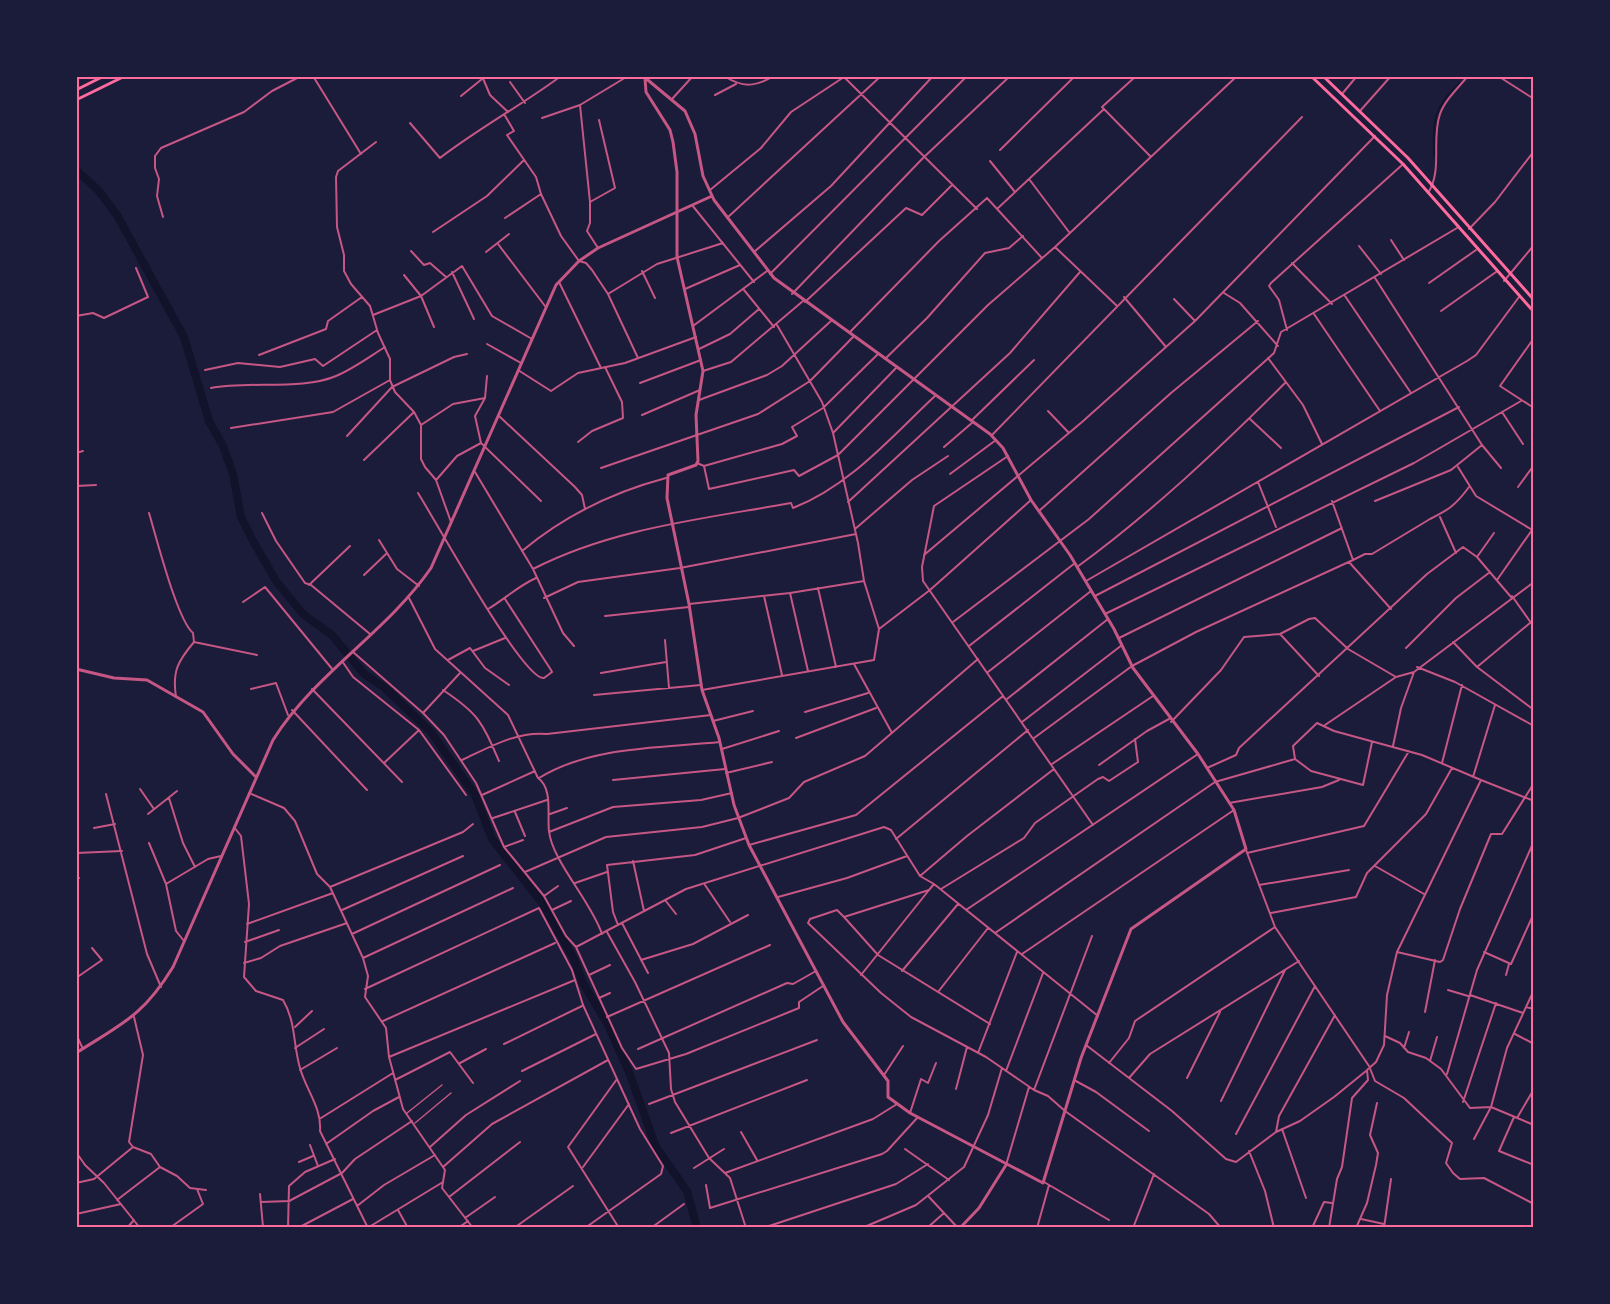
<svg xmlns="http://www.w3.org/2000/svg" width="1610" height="1304" font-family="Lato,sans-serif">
<rect width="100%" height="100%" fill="#1b1b3a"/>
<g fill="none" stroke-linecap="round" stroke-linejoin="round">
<path stroke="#12122b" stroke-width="1.5" d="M1434,156c-1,-34 -1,-50 26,-73"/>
<path stroke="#12122b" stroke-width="8" d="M76,170l22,20 19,25 67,122 25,84 14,25 10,28 8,43 11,22 24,42 27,33 29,21 32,39 21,14 46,44 44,63 17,44 51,65 31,55 9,24 25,42 21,47 27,75 31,44 10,37"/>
<path stroke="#c65784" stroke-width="1.5" d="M407,1113l35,-28
M415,1123l36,-30"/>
<path stroke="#c65784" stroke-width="2" d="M313,76l48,78
M482,76l8,19 18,17
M724,76c19,12 31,11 50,0
M843,76l134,133
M1136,76l-34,31 49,50
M1498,76l36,23
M510,82l15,21
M1342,94l15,-18
M715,95l21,-11
M461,96l21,-17
M672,99l21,-23
M580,105l10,97v21l-3,8 11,17
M1360,111l31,-35
M504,114l10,17 -7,4 29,42 5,17 20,42 18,25 7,2 6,7 16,24 30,64
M542,118l38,-13 48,-29
M410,123l30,35c39,-30 82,-53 121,-82
M376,142l-38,29 -2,6 1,50 7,28v16l7,13 19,22 8,27 12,26v21l5,12 19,20 7,13v34l4,8 11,13 15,42
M1000,150l75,-74
M990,161l25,31
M1029,179l40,53
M710,190l51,-42 30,-36 53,-35
M1428,193c15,-23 3,-54 12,-79 5,-14 18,-26 28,-38
M590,202l25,-14 -16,-68
M692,205l62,77
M997,209l107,-100
M163,217l-6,-21 2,-17 -4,-11v-12l6,-8 83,-36 28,-21 29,-15
M505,218l36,-24
M727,218l154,-142
M1534,220v13
M1469,229l26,-27 39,-51
M433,232l54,-36 37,-36
M1391,240l13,20
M498,244l47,62
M1359,246l22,28
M1055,247l61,58
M411,251l13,14 6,-2 16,14
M486,252l23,-18
M754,252l77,-66 102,-110
M1292,263l40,41
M642,271l13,27
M452,272l22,47
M770,274l197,-198
M404,275l17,21 13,31
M1375,278l107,167 19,23
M1504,281l30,-36
M559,282l42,86
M1429,283l47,-33
M685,289l55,-24
M744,290l30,37
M1224,293l16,10 38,43
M608,294l49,-30 66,-21
M792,294l131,-136 87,-82
M1345,296l66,97
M1124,297l42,50
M1174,299l21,22
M805,302l101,-94 16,7 30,-30
M1441,311l55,-39
M1314,314l66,97
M373,315l48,-19 41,-30 30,50 40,23
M76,316l17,-3 11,5 44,-21 -12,-29
M693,326l74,-55
M1287,330l-8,-30 -10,-14 2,-3 131,-118
M850,332l89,-91 48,-43 55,60
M1534,338l-34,48 34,22
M487,344l34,19
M699,349l31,-15 29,-25
M259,355l67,-26 2,-8 34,-24
M1268,358l35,47 19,39
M885,359l42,-41 58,-65 24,-5 14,-12
M205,370l33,-7 42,4 35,-8 8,7 54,-36
M518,370l33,21 27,-18 47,-10 71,-26
M703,371l28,-9 72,-61
M487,376l-2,22 -10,18 6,27 60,58
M640,383l61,-23
M211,388c38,-7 93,2 125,-12 17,-7 33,-19 49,-29
M699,400l68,-25 15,-9 50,-46
M1048,411l21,22
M1502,412l21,32
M642,415l58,-25
M499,416l76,71 7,8 3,14
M1250,419l31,29
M971,421l63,-61
M421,425l32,-21 32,-6
M231,428l102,-16 57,-32
M833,433l64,-66
M992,435l310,-318
M347,436l45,-49 62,-30 13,-3
M578,442l14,-11 31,-13 -1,-16 -17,-35
M944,447l29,-25
M76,453l7,-2
M1008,456l-74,50 -12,61 1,14 170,244
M364,460l50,-48
M697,463l7,3 78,-22 15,-8 -5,-9 31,-19 55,-54
M704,466l5,23 85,-19 5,6 39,-21 150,-150 67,-58 182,-171
M1458,467l18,29 58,35
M601,468l157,-54 52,-33 44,-45
M475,472l58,97 30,64 11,13
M950,474l46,-34
M437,479l20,-23 24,-13
M1258,482l18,45
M76,486l20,-1
M1518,487l16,-22
M418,493c16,25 105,188 126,185l8,-6 -1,-2 -46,-71
M1375,501l76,-31 31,-25
M848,502l162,-149 70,-81
M1039,511l132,-118 87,-72
M149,513c7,23 28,107 44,120l1,9c-16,19 -22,29 -18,55
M262,513l14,28 29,42 6,2 59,49
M1440,517l16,36
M855,529l57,-49 36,-24
M379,540l18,29 22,17
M522,551c42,-35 91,-59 144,-73
M924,555l158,-133 113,-101 180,-185
M1477,557l17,-24
M1353,560l12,-6h7l58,-35c18,-9 25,-13 39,-32
M1349,562l42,47
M1077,567c74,-54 143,-119 208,-184
M533,569c80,-41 170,-50 258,-66l2,5c57,-22 99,-72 143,-113
M364,575l22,-21
M1497,580l35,-50
M1086,581l381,-220 9,-6 43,-58
M309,585l41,-39
M818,588l18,79
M790,593l18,78
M764,596l18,79
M1095,596l364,-189
M1512,596l22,31
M409,598l26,51 73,66 30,63c15,10 9,38 11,53 3,30 42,70 53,103
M544,598l34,-16 102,-14 176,-34
M243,602l22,-15 68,83
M689,604l101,-11 74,-12
M488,609c17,-10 30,-23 48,-31
M1105,614l309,-151 107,-62
M605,616l84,-9
M953,622l136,-103 185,-166 7,-21 176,-104
M879,629l51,-39 101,-90
M1280,634l39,42
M1119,638l223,-110
M665,640l4,48
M194,642l63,13
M1453,642l24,25 57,43
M969,646l106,-83
M1406,648l50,-50 34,-26
M473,651l32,-13
M353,652l70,61 21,22 32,48 28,64 19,-7
M448,660l22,-12 15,20 24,17
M342,661l11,16 66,53 47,65
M854,664l38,69
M1417,667l38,15 79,44
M1477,667l53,-44
M988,672l103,-81
M601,673l65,-11
M251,689l25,-6 12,32
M312,689l90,93
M443,690c36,24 39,32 56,71
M702,690l172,-30 5,-31 -15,-48 -6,-38 -25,-110 -11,-31 -45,-77
M594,695l107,-10
M1007,699l101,-80
M292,710l75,80
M805,712l63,-19
M423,713l37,-40
M713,721l40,-10
M1022,722l100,-77
M1171,722l50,-52 23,-33 36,-3 29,-15 6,-1 33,31 48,28
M1325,725l71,-48 18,-5 120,-90
M796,738l80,-30
M1034,738l98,-72 64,-34 157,-72 -21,-59
M1393,746l8,-38 13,-36
M722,749l57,-18
M1295,759l16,12 52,14 9,-43
M462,760c28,-13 55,-29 85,-26l164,-19
M384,763l35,-33
M1442,763l20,-78
M1052,764l101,-68
M1099,765l48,-34 22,-12
M1207,768l29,-13 3,-7 188,-174 36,-27 14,10 34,40
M726,773l46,-11
M1473,777l22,-72
M539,778c52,-32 121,-30 181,-36
M613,780l112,-11
M1481,780l53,21
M140,789l14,20
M249,793l35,15 11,13 22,53 13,13 33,71 5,18 -3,21 21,31 3,29 14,52 42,61 -3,18 31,40
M106,794l41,160 14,33
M482,795l53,-24
M169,798l14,45 12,24
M1229,803l93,-16 17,-7
M515,812l10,24
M148,814l29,-23
M550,814l17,-6
M493,818l54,-18
M234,827l7,9 8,68 -5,73 12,14 27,9c13,22 10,44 17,68 6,22 22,40 20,63l48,97
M94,828l21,-4
M549,832l64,-25 88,-7 31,-7
M896,839l132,-109
M149,843l17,41 10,47 8,10
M749,845l107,-30 147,-119
M504,847l40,49 22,40 10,11 46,101 14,21 50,-15 113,-46v-6l24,-16
M1246,850l29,77 94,139 6,15 29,17 48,45 -6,20 7,10 7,6 24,-1 50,26
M76,853l46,-2
M1247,853l117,-27 45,-75
M633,861l11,50
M1375,866l49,28
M525,872l81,-35 96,-10 36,-9 51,-20 15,-16 61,-26 113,-97
M920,876l47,-40 87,-67
M76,877l3,1
M575,883l32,-11
M166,884l42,-25 13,-3
M934,884l-5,6 -85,27 -7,-7 -27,9 -2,4 73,70 30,24 75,40 48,33 14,6 17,15 144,103 12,14
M705,885l25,37
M1259,885l90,-15
M330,887l133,-55 10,-8
M941,889l83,-51 11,-15 63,-44 5,-2 6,4 29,-19 -3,-23
M544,896l14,-10
M778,897l69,-19 60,-22
M665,900l11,14
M342,910l121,-54
M552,910l19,-9
M966,910l232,-156
M1271,913l85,-16 11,-24 59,-59 26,-46
M844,917l34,38 112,69
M622,923l26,50
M247,924l86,-31
M618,925l-5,-13 -6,-47 88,-10 51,-17
M607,932l28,50 34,71 2,36 4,13 34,56 21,20 16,50
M995,933l220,-151 80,-23 -2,-13 24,-23 17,8 88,24 59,25 -84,172 -10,43 -3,50 -8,17 -9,8 1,10 -16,18 -10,69 -5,12 -8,49
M352,934l148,-69
M245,942l34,-12
M576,947l110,-58 198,-62 7,3 29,46 14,8 164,132
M1397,952l43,10 3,-2 17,-51 31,-75h11l32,-51
M1484,952l27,12 23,-51
M1022,954l212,-144
M363,958l150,-70
M641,960l52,-16 55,-29
M244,963l17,-5 19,-12 67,-23
M902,971l56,-67
M589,975l21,-10
M861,975l68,-85
M1506,975l3,-11
M76,978l26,-18 -10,-12
M365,989l174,-81 33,62 11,35 57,124 23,37 -2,8 -76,54
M1448,990l20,6
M938,992l50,-64
M1470,995l53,18
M599,998l11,-5
M1526,1007l8,2
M1425,1012l10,-52
M134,1017l9,38 -14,87 4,5 18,7 9,13 17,9 13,12 16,2
M607,1017l163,-72
M383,1021l172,-78
M295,1027l17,-16
M76,1034l7,15
M1515,1034l19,10
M1385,1036l15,7 8,9 18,6 15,11 29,39 21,-1 43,18
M504,1044l78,-38
M1086,1045l86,66 54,48 10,3 40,-30 24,-11 34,-24 32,-26
M295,1048l29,-19
M1404,1048l5,-16
M638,1049l149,-66 6,1 23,-13
M978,1053l39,-101
M389,1057l186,-77
M1430,1061l7,-24
M460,1063l26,-14
M1109,1063l20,-25 6,-17 140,-94
M300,1070l37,-22
M522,1071l74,-37
M1006,1071l37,-98
M1447,1074l30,-104 57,-129
M884,1075l19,-29
M1129,1078l21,-24 149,-93
M1187,1078l33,-66
M617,1079l-49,68 51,81
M395,1080l55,-28 23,31
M1074,1080l22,12 53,39
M956,1089l11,-42
M1034,1090l58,-154
M1221,1101l64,-131
M1463,1102l33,-99
M649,1104l168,-64
M910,1113l11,-34 7,4 8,-20
M1514,1117l-15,34 35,14
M321,1118l72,-45
M1517,1118l17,-29
M1282,1129l24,69
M741,1132l16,28
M1276,1132l3,-16 56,-101
M671,1133l136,-53
M1236,1134l79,-148
M1474,1139l17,-32 16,-59 27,-58
M326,1144l47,-33 26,-14
M310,1145l8,21
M430,1147l36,-32 54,-34
M905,1149l44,31
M1249,1151l16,40 9,37
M76,1152l9,13 19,18 36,45
M299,1162l14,-6
M1006,1165l23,-78
M443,1167l49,-43 116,-64
M583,1167l46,-63
M694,1168l30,-19
M725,1173l148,-54 24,-15
M1044,1182l65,38
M76,1183l18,-4 39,-32
M706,1185l4,23 172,-54 5,-3 31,-34
M260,1194l3,33
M449,1197l71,-55
M929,1197l29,31
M117,1200l43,-33
M291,1200l51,-27 13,-14 57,-38
M261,1202l29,-1
M357,1206l27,-21 51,-30
M398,1210l10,18
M76,1214l45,-10
M465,1218l30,-21
M1361,1219l23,5
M171,1227l32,-23 -6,-15
M369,1227l74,-45
M127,1228l7,-8
M288,1228l1,-42 16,-14 30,-13
M298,1228l55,-29
M458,1228l10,-7
M514,1228l59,-42
M651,1228l33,-24
M763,1228l133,-44 32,-20
M862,1228l54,-23 48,-38 24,-52 14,-47
M927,1228l17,-15
M1037,1228l12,-43
M1133,1228l21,-54
M1312,1228l12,-26 8,1
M1356,1228l11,-25 9,-38 2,-12 -8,-18 7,-32
M1384,1228l7,-49"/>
<path stroke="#c65784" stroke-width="3" d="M643,76l42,35 10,23 8,42 11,24 60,78 177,128 39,28 13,14 28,52 39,55 44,74 19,39 65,86 36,56 12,39 -115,80 -50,129 -38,125 -133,-70 -22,-16v-16l-45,-59 -94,-177 -15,-40 -15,-67 -17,-48 -13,-86 -22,-106 1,-23 28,-10 2,-4 -2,-46 7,-44 -26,-114v-85l-4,-30 -3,-12 -24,-38 -1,-14
M76,669l38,9 33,2 56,32 30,42 23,23
M76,1053c47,-30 67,-37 97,-86l100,-227c42,-67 113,-107 158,-172l125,-283 23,-24 19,-13 114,-52
M960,1228l19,-20 27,-43"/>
<path stroke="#ff6b9d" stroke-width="3" d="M1311,76l92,88 131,148
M1323,76l85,82 126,142
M76,90l28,-14
M76,100l49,-24"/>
</g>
<rect width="1610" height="1304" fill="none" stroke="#1b1b3a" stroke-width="156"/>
<rect x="78" y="78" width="1454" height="1148" fill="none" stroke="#ff6b9d" stroke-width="2"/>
</svg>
